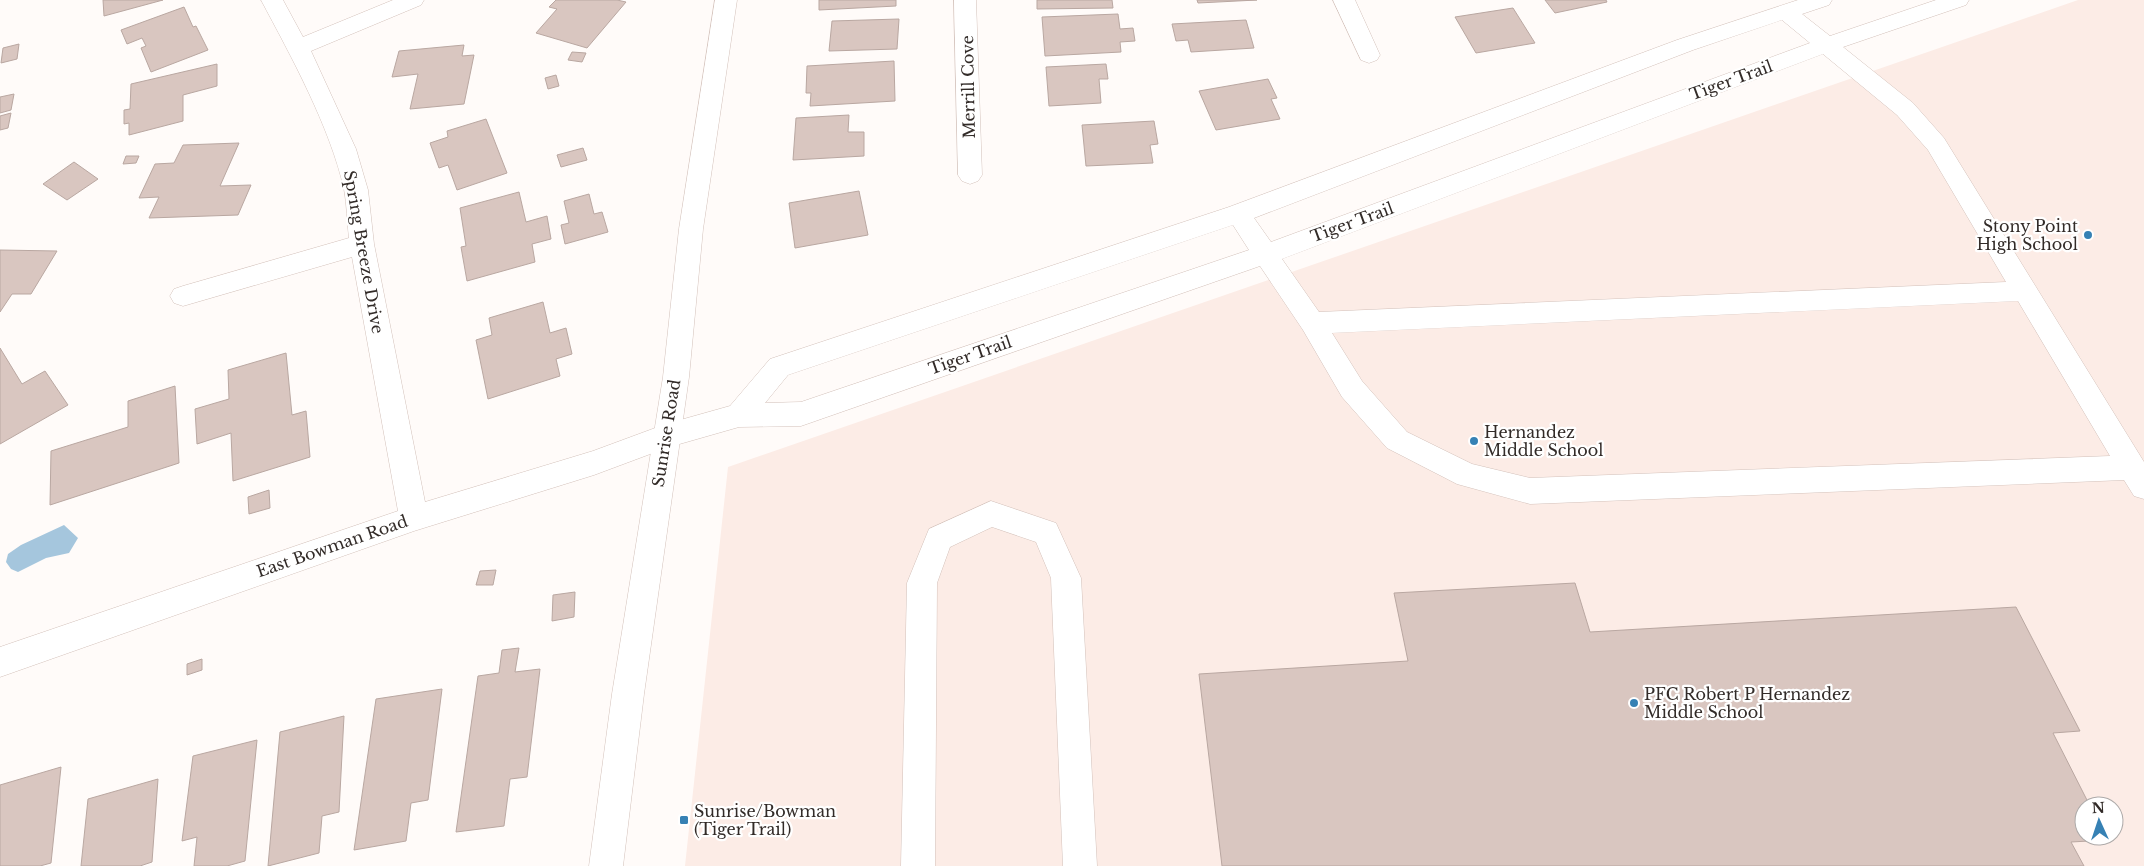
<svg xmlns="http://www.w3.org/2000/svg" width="2144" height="866" font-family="'Libre Baskerville',serif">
<rect width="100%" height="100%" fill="#fffbf9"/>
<path fill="#fcece6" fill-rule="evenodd" d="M2078,0h66v866h-1459l43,-399zM2084,806h30v30h-30z"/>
<path fill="#a5c6dd" d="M64,525l14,13 -9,15 -23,5 -28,14 -7,-3 -5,-7 2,-8 13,-9z"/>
<path fill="#d9c6c0" stroke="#b9a7a1" d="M103,0h60l-59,16z
M556,0h61l9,2 -39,46 -51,-15 21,-24 -8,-2z
M819,0h77v6l-77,4z
M1037,0h75l1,8 -76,1z
M1197,0h60l-59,3z
M1545,0h61l1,2 -52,11z
M184,7l9,20 3,-1 12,24 -57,22 -10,-24 5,-2 -4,-8 -15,6 -6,-14z
M1513,8l22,35 -59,10 -21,-36z
M1118,14l2,15 13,-1 2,13 -15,1 1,10 -76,4 -3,-39z
M899,19l-2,30 -68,2 3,-30z
M1246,20l8,28 -63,4 -3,-12 -12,1 -4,-17z
M19,44l-2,15 -16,4 2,-15z
M464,45l-2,11 12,-1 -10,49 -54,5 8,-35 -26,3 7,-26z
M572,52l14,1 -4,9 -14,-2z
M894,61l1,40 -85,5 1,-13h-5l1,-27z
M217,64v22l-34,9v26l-54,14v-12l-5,1v-14l6,-1 1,-25z
M1106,64l2,15h-9l2,24 -52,3 -3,-39z
M556,75l3,11 -11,3 -3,-11z
M1268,79l9,19 -6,1 9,20 -64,11 -17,-39z
M14,94l-3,16 -11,3v-16z
M11,113l-3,15 -8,2v-14z
M849,115l-1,17h16v24l-71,4 3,-42z
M486,119l21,54 -50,17 -9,-25 -9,3 -9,-25 18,-6 -1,-6z
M1154,121l4,23 -8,1 3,18 -67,3 -4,-41z
M239,143l-19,43 31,-1 -13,30 -89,3 10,-21 -20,1 16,-34 19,-1 9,-18z
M583,148l4,12 -26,7 -4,-12z
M126,156h13l-3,7 -13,1z
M74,162l24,17 -31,21 -24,-16z
M859,191l9,44 -73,13 -6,-45z
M519,192l7,30 21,-6 4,23 -19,5 3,18 -68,19 -6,-34 5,-1 -6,-38z
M589,194l5,20 8,-2 6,20 -43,12 -4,-19 8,-2 -5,-22z
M0,250l57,1 -26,43h-19l-12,18z
M543,302l7,31 16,-5 6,26 -16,5 4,17 -72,23 -12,-59 16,-5 -3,-17z
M0,348l22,36 23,-13 23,34 -68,39z
M286,353l6,62 14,-4 4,46 -77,24 -2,-48 -34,11 -2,-35 34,-10 -1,-29z
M175,386l4,77 -129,42 1,-54 77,-24v-26z
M269,490l1,18 -21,6 -1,-17z
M496,570l-3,15h-17l4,-14z
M1575,583l15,49 426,-25 64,124 -27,2 37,73h-6v30h21l2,4 -36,2 13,24h-862l-23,-192 209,-13 -14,-68z
M575,592l-1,25 -22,4 1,-26z
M519,648l-4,24 25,-3 -13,108 -17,2 -6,47 -48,6 22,-156 21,-3 3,-23z
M202,659v11l-15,5v-11z
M442,689l-14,111 -17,3 -5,38 -52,9 22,-151z
M344,716l-5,96 -17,4 -3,37 -51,13 12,-134z
M257,740l-12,121 -18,5h-33l3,-29 -15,4 11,-85z
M61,767l-10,96 -11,3h-40v-81z
M158,779l-6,83 -12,4h-59l7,-67z"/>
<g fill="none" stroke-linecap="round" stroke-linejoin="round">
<defs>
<path id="minor" d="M261,0h22l20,37 90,-37h31l-3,5 -110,46 45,98 12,41 6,54 51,258 168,-51 73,-27 64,-18 40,-47 459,-152 448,-167 121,-40h34l-3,5 -27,9 28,22 106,-36h33l-3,5 -123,42 70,56 31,35 200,324v37l-10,-3 -10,-16 -594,24 -73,-20 -70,-36 -45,-51 -39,-67 -43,-64 -459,160 -62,1 -70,20 -75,28 -180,56 -414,146v-30l398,-136 -46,-254 -169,49 -9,-3 -4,-7 4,-7 9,-3 166,-48c-2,-16 -2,-33 -5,-49 -14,-62 -53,-133 -83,-189zM1782,20l28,23 -539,199 -17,-24 439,-168zM1823,54l74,61 31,35 78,132 -687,30 -37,-53zM1233,225l16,25 -448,152 -36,1 23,-28zM2018,301l92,155 -580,22 -58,-14 -65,-32 -45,-51 -30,-48z
M954,0h22l6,175 -4,6 -8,3 -8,-3 -4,-6z
M1333,0h22l25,55 -3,5 -8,3 -8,-3z
M991,501l65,22 25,55 16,288h-34l-12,-288 -15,-36 -44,-15 -42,20 -13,36 -2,283h-34l6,-283 22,-54z"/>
<path id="major" d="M715,0h22l-34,229 -14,148 -45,317 -21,172h-34l23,-172 51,-317 16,-148z"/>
</defs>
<use href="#minor" stroke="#d3c1ba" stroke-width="1"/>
<use href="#major" stroke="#d3c1ba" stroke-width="1"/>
<use href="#minor" fill="#fff" fill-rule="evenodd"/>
<use href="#major" fill="#fff" fill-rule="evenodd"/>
</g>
<g fill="#3681b4" stroke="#fff" stroke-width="2">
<circle cx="2088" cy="235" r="5"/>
<circle cx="1474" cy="441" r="5"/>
<circle cx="1634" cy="703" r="5"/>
<rect x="679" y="815" width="10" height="10" rx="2.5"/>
</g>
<g text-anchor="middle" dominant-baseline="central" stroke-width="4.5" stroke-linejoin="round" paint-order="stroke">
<g font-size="16" fill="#322b28" stroke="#fff">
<text transform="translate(1731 80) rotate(-20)">Tiger Trail</text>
<text transform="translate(968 87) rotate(-91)">Merrill Cove</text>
<text transform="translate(1352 222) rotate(-20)">Tiger Trail</text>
<text transform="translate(364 252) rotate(80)">Spring Breeze Drive</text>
<text transform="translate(970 355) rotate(-19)">Tiger Trail</text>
<text transform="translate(666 433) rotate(-81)">Sunrise Road</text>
<text transform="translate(332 546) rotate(-19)">East Bowman Road</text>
</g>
<g font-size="16" fill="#322b28" stroke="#fff" text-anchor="start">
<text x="2078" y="226" text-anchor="end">Stony Point<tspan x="2078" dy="18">High School</tspan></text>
<text x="1484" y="432">Hernandez<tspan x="1484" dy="18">Middle School</tspan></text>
<text x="1644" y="694">PFC Robert P Hernandez<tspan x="1644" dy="18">Middle School</tspan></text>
<text x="694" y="811">Sunrise/Bowman<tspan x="694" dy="18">(Tiger Trail)</tspan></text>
</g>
</g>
<g transform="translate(2099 821) rotate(357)"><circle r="24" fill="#ffffff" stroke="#adaaa9"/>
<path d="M0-4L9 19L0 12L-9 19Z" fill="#3681b4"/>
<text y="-8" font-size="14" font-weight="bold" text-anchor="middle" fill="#322b28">N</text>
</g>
</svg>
